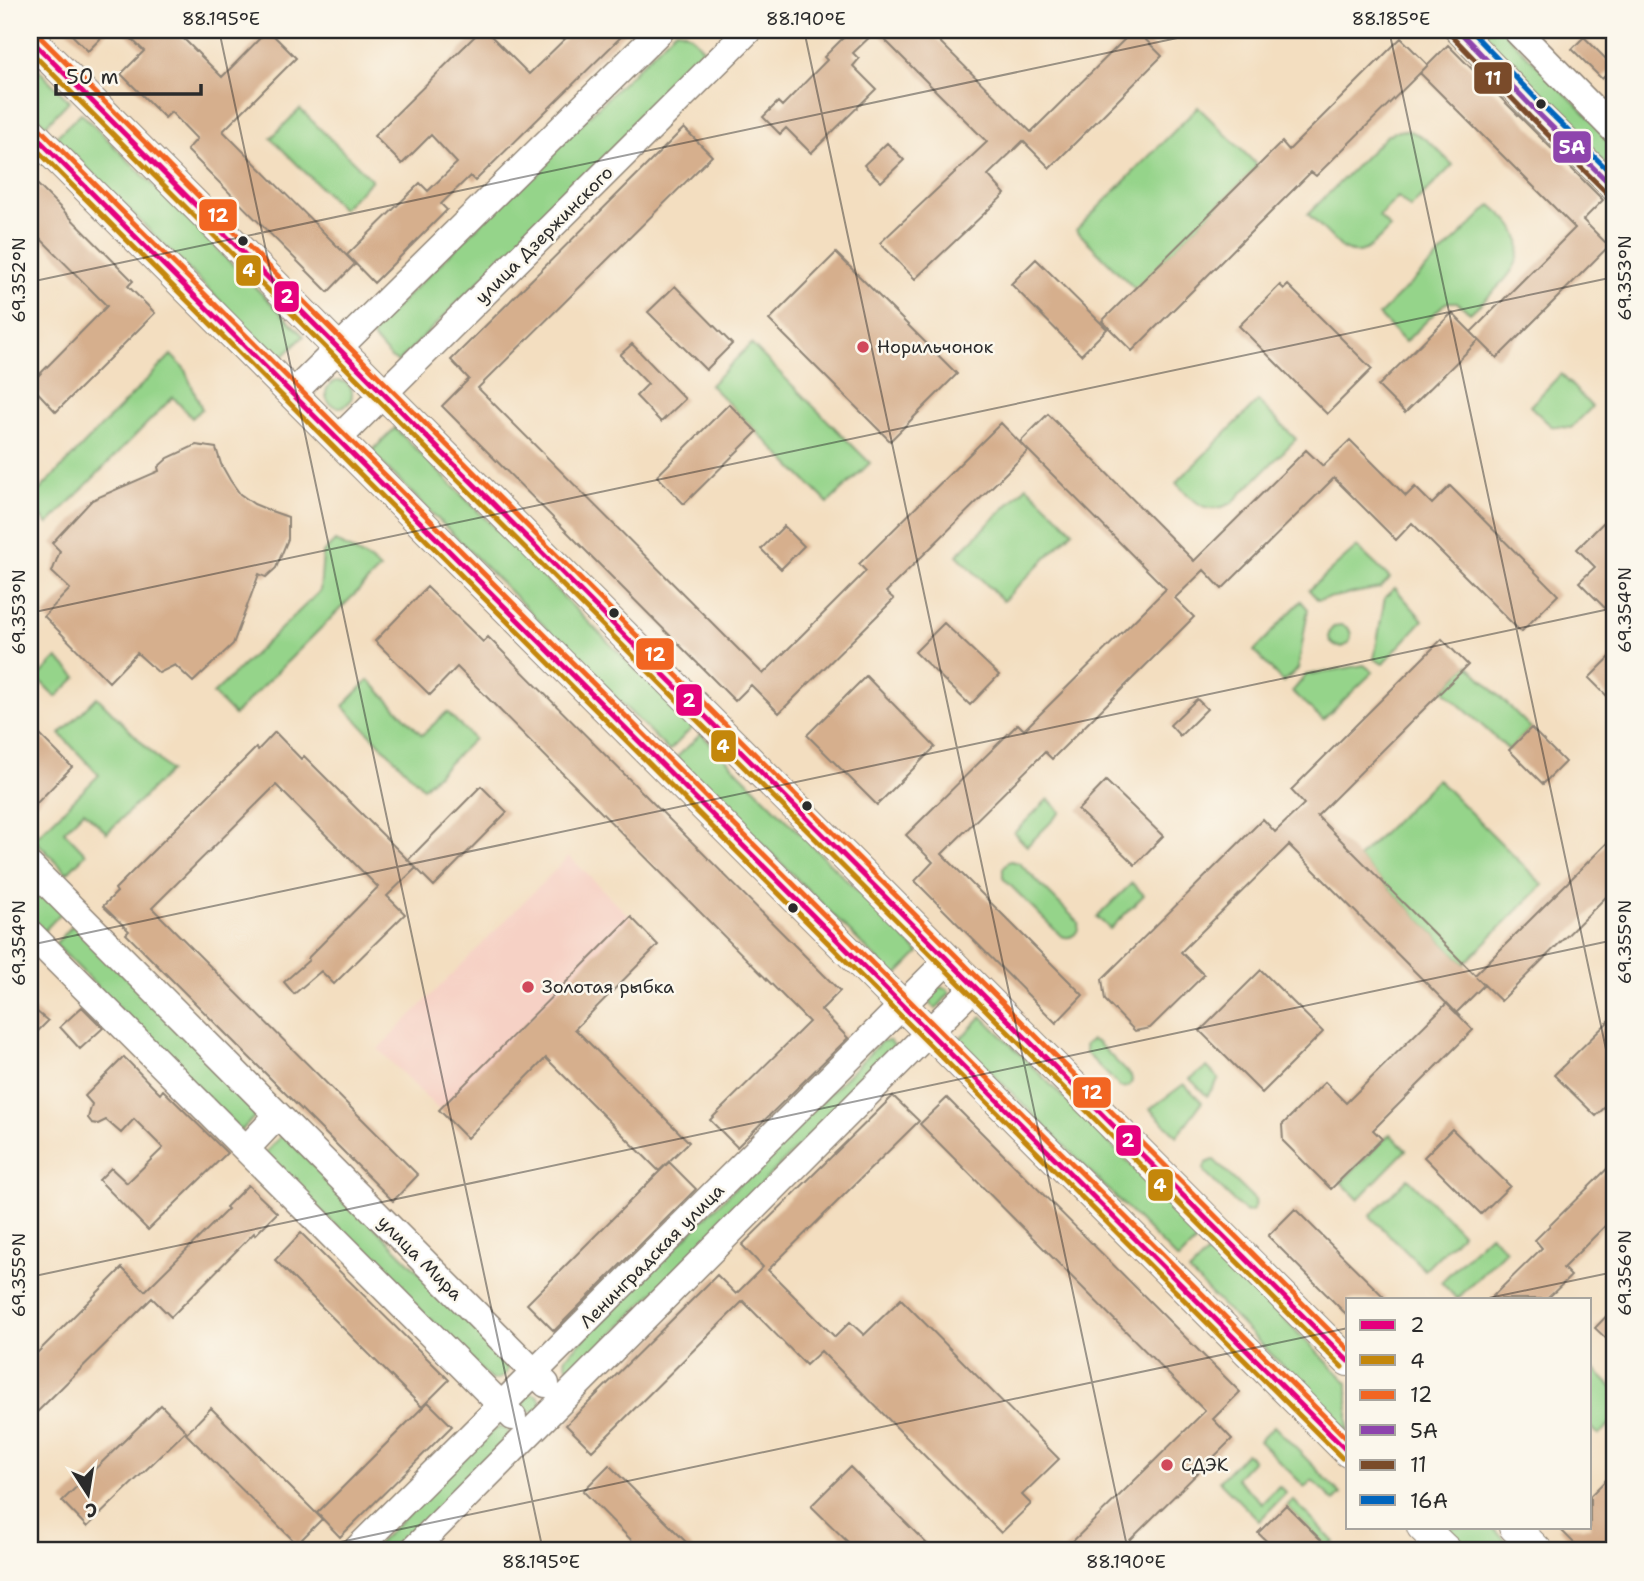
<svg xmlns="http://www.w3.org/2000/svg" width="1644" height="1581" font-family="'Shantell Sans',sans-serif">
<rect width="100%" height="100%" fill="#fbf7ec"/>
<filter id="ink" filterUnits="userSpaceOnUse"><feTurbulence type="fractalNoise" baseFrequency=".0143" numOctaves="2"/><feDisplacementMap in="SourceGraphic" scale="14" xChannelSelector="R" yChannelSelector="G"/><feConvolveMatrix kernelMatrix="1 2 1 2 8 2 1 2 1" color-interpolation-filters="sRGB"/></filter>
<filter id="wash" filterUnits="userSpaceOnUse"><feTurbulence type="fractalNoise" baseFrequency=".00686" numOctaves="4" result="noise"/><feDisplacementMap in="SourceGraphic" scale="28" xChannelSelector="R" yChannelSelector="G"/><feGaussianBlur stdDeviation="1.57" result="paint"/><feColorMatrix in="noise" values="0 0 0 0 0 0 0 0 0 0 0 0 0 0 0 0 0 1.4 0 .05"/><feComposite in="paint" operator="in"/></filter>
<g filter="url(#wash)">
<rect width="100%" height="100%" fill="#f3dec0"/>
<path fill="#f6d1c5" d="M569,856l89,89 -191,193 -89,-89z"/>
<path fill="#95d48a" stroke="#60805a" stroke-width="2" d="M676,30c13,0 27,15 30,27l-308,305 -7,-4 -18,-20 1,-9z
M1472,30h30l112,112v31z
M30,61l39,40 -24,25 -15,-16z
M1198,107l60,59 -123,123 -59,-59z
M300,109l72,71 -30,29 -71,-71z
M81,113l223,223 -25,24 -223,-223z
M1405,130c21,4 33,21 48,35l-43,43 -12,-11 -19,19 11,12c-14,13 -26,32 -47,21l-35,-35 78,-78 9,-4z
M1491,205c8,7 18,15 23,23 21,35 -22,64 -44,85l-13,-11h-9l-4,2 -39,38 -26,-27z
M751,344l119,119 -42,40 -118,-118z
M171,355l13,13 18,41 -10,9 -19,-21 -125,127 -18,-19v-5z
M1561,374l31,33 -21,21 -20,-2 -21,-20z
M326 394a13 13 0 1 1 26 0a13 13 0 1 1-26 0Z
M1258,401l38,38 -64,64c-27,14 -38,-2 -56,-20z
M395,428l298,299 -24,24 -298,-299z
M1027,486l46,45 -70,70 -46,-46z
M335,541l35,19 10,9 -146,146 -21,-21 107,-103 3,-38z
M1357,547l33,31 -10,10 -62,12 -9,-10z
M1395,588l28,32 -40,44 -9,-5 11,-62z
M1301,601l7,8 -10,60 -15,13 -29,-31z
M1329 636a11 11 0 1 1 22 0a11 11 0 1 1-22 0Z
M57,658l20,19 -21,20 -19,-19z
M1364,665l9,7 -50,48 -31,-28 14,-17z
M1468,665l63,63 -22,22 -66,-60z
M369,680l53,55 25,-23 27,27 -51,49 -80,-82z
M97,697l73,74 -63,62 -23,-22 -20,20 22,23 -19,19 -33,-34 65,-64 -39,-41z
M701,734l218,219 -24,24 -219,-219z
M1437,779l106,106 -79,79 -106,-106z
M1048,799l13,13 -34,34 -13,-13z
M1011,861l8,2 59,59c2,11 -6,18 -17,14l-58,-58v-10l5,-6z
M30,880l32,32 -19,20 -13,-13z
M1132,883l12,12 -34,34 -13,-12z
M74,924l186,187 -19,20 -186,-187z
M939,987l8,2 3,4 -14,16 -6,-5 -1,-9z
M982,1016l220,220 -24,24 -219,-220z
M1091,1040l6,2 34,34c3,8 -3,13 -11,11l-34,-34 -1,-8z
M882,1041h8l6,7 -321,324 -7,-4 -3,-7 1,-4z
M1207,1067l12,12 -12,17 -17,-17z
M1184,1084l18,18 -25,34 -27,-27z
M283,1134l225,229c1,11 -6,17 -17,17l-227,-226z
M1390,1134l16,16 -48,49 -17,-17z
M1214,1160l41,40c2,8 -3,14 -11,11l-39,-38 -1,-5 2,-5z
M1408,1178l54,55 -37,37 -55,-54z
M1490,1234l16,16 -49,49 -16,-17z
M1213,1248l135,135v48l-159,-159z
M1590,1365l24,24v31l-15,15 -9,-9z
M523 1403a9 9 0 1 1 18 0a9 9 0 1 1-18 0Z
M1274,1426l67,68 -7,7 -22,-21 -7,7 -46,-46z
M500,1427l7,3 3,8 -110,113h-30l126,-123z
M1246,1453l7,7 -17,18 26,25 17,-17 7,7 -27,28 -40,-40z
M1293,1500l41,42 -6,6 -41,-42z
M1444,1527h48l24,24h-48z"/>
<g id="blocks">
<path fill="#d6af8d" d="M67,30h42l-21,21z
M122,30h53l47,47 46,-47 28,28 -73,73 132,133 -27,28 -141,-142 10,-11 -26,-27 -6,6 -44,-44 23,-23z
M481,30h4l44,44 45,-44h54l-153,151 -5,-5 -29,28 6,6 -73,73 -27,-28 73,-72 8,8 29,-28 -26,-28 -29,29 -28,-28z
M851,30h77l103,102 103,-102h2l26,26 -112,112 -27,-27 -35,34 17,19 -90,85 -35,-36 107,-101 -111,-111 -23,22 6,6 -6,7 23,23 -65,64 -25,-25 -6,6 -17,-17 15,-15 4,4 45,-46 -3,-3z
M1584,37l30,30 -12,12 -30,-30z
M1401,38l27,27 -112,111 -5,-4 -179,179 -30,-30 180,-179 7,8z
M1448,45l155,155 -20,20 26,26 -112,112 -26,-26 104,-104 -155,-155z
M684,128l28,28 -234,232 285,286 103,-103 -7,-7 142,-141 27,28 -142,141 8,7 -115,114 -28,-28 -16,16 -293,-295 27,-27 -18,-19z
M887,143l17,17 -23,22 -17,-17z
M30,177l103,104 -5,5 27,27 -99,99 -26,-28 77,-78 -77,-78z
M836,253l121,121 -67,67 -121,-121z
M1036,259l71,70 -26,26 -70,-71z
M1280,285l4,4 4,-4 84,84 -45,45 -88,-88z
M675,286l57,58 -26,26 -58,-58z
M1452,313l27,27 -74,73 -27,-27z
M632,344l53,55 -24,23 -25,-26 12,-12 -28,-29z
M729,404l28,28 -73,72 -27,-28z
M1048,414l146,147 112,-111 17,16 27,-26 56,56 9,-9 17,17 18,-18 108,109 -37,37 -109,-109 -16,17 -62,-62 -112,111 -18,-19 -29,28 19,19 -142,142 -7,-7 -103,102 141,141 -27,28 -141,-142 18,-19 -27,-27 112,-111 6,6 142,-141 -146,-147z
M196,445l20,3 5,16 9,16 10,14 14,10 17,7 17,6v22l-12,29 -10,9 -7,-3 -26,70 -40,38 -18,-17 -16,8 -22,-20 -28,29 -65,-66 26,-27 -18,-17 8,-21 -8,-8 40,-43 67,-29 -1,-4 10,-9z
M1614,512v105l-35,-35 16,-15 -18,-18z
M784,526l20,20 -23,23 -20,-20z
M427,587l56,55 5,-5 352,354 -19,19 27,28 -111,109 -27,-27 99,-98 -352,-355 -27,28 -55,-54z
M944,623l55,52 -29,30 -55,-53z
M1442,639l26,26 -151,151 158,159 139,-139v53l-113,112 -25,-24 8,8 -28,28 -167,-168 -108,107 23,23 -54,53 -15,3 -30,-31 -3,-21 161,-160 12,13 29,-28 -13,-14z
M1614,653v50l-25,-25z
M866,676l69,71 -58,58 -70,-70z
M1197,699l10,10 -27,27 -10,-11z
M30,725l42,42 -42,43z
M1531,728l34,34 -22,22 -34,-34z
M275,732l26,27 3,-3 112,112 -29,28 18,18 -71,70 -13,-13 -27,23 -10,-12 25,-22 -1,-2 70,-71 -102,-102 -124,123 266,267 -25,26 -267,-267 3,-3 -26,-25 14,-14 -2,-3 141,-141 2,2z
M1106,781l57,55 -28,29 -57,-55z
M481,786l26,26 -73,74 -26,-26z
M631,917l27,28 -83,84 114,113 -30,29 -113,-113 -79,80 -28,-28z
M1261,970l62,62 -61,61 -62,-62z
M1447,1003l26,27 -100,100 9,9 -51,50 -48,-48 -1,-16 43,-43 21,21z
M30,1006l18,15 -18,18z
M82,1007l21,21 -23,21 -20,-22z
M1614,1016v82l-18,18 -42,-41z
M124,1057l36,37 3,-4 64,63 -79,77 -49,-50 12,-12 16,15 36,-35 -29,-29 -13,14 -15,-13 -8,4 -6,-1 -4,-5 4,-14 -7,-8z
M893,1096l26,25 -151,149 67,67 15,-15 14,13 37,-36 158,160 -37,36 9,9 -30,29 -180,-182 -15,14 -63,-64 -151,150 -26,-26 151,-150 19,19 27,-27 -21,-22z
M947,1098l293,294 -27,27 19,20 -113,112h-56l142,-140 -285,-287z
M1452,1129l58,57 -29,28 -57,-57z
M669,1162l27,27 -142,142 -27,-27z
M1614,1162v55l-51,51 8,8 -24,23h-57l52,-51 -7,-8z
M248,1185l29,28 -22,22 -1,-2 -83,84 -19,-19 -122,121v-59l92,-92 23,23 83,-82 -2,-2z
M1295,1209l91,90h-38v17l-80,-80z
M301,1233l148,147 -27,27 -147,-147z
M1614,1308v38l-19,-18z
M428,1402l24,24 -112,111 -23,-24z
M161,1405l25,26 -99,96 -25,-26z
M211,1408l111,111 -25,25 -111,-110z
M609,1465l86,86h-53l-59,-60z
M850,1467l84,84h-77l-46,-45z
M1614,1472v79h-32l-24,-24h32v-31z
M1286,1505l46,46h-55l-19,-18z"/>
</g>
</g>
<g filter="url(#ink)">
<use href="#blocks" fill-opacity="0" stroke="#8f8476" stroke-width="2"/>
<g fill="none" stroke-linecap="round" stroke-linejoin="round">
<defs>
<path id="tertiary" d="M1458,30l78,81 78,77
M1516,30l98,100
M292,394l369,-364
M338,439l411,-409
M30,866l516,518
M30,933l483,484
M246,1149l32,-34
M355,1551l593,-591
M412,1551l563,-565"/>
<path id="secondary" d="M30,39l1318,1322
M30,131l1318,1321
M1422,1527l25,24
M1514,1527l24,24"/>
</defs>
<use href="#tertiary" stroke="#8f8476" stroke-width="29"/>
<use href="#secondary" stroke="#8f8476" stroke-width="32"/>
<use href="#tertiary" stroke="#fff" stroke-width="26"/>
<use href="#secondary" stroke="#fff" stroke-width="30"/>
<defs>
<path id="bus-1" d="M30,39l1318,1322
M30,131l1318,1321"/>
<path id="bus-2" d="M30,51l1312,1316
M30,143l1312,1315"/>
<path id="bus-3" d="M36,33l1312,1316
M36,125l1312,1315"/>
<path id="bus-4" d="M1458,30l78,81 78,77"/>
<path id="bus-5" d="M1452,36l78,81 78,77"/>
<path id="bus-6" d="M1470,30l72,75 72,71"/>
</defs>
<use href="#bus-1" stroke="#fbf7ec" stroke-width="10"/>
<use href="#bus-2" stroke="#fbf7ec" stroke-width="10"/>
<use href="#bus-3" stroke="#fbf7ec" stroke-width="10"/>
<use href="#bus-4" stroke="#fbf7ec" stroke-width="10"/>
<use href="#bus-5" stroke="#fbf7ec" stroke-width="10"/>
<use href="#bus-6" stroke="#fbf7ec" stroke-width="10"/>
<use href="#bus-1" stroke="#e5007d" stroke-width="5"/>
<use href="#bus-2" stroke="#c4870b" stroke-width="5"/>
<use href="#bus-3" stroke="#f26522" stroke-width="5"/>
<use href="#bus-4" stroke="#8e44ad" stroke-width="5"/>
<use href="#bus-5" stroke="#7a4b2a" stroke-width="5"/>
<use href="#bus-6" stroke="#0065bd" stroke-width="5"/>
</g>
</g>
<path fill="none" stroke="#2b2b2b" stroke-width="2" stroke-opacity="0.45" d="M219,30l324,1521M804,30l324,1521M1389,30l225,1057M30,282l1185,-252M30,613l1584,-336M30,945l1584,-337M30,1277l1584,-337M1484,1299l130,-27M298,1551l1050,-223"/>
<g fill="#2b2b2b" stroke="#fbf7ec" stroke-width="2.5">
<circle cx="1541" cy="104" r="6"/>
<circle cx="243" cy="241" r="6"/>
<circle cx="614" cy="613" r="6"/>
<circle cx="807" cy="806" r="6"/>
<circle cx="793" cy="908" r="6"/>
</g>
<g fill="#d1495b" stroke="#fbf7ec" stroke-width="2.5">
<circle cx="863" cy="347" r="7"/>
<circle cx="528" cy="987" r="7"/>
<circle cx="1167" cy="1465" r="7"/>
</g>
<g text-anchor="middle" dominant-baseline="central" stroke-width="5" stroke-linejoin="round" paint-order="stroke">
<g font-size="18" fill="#2b2b2b" stroke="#fbf7ec">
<text transform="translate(544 235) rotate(-45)">улица Дзержинского</text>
<text transform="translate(652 1256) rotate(-45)">Ленинградская улица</text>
<text transform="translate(420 1258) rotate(45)">улица Мира</text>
</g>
<g font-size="18" fill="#2b2b2b" stroke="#fbf7ec" text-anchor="start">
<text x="877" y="347">Норильчонок</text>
<text x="542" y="987">Золотая рыбка</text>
<text x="1181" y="1465">СДЭК</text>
</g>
</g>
<g stroke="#fbf7ec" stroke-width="2.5">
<rect x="1473" y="61" width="40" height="34" rx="7" fill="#7a4b2a"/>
<rect x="1552" y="130" width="40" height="34" rx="7" fill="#8e44ad"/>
<rect x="198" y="198" width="40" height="34" rx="7" fill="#f26522"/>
<rect x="235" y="254" width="27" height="33" rx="7" fill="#c4870b"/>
<rect x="273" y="280" width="27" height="33" rx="7" fill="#e5007d"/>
<rect x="635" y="637" width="40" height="34" rx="7" fill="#f26522"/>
<rect x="675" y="683" width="28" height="34" rx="7" fill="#e5007d"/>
<rect x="710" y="729" width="27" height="34" rx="7" fill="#c4870b"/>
<rect x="1072" y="1076" width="40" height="33" rx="7" fill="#f26522"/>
<rect x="1115" y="1124" width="27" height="33" rx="7" fill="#e5007d"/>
<rect x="1147" y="1168" width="27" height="34" rx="7" fill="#c4870b"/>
</g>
<g font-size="19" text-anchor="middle" font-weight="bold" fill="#fff">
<text x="1493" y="85">11</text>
<text x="1572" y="154">5А</text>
<text x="218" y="222">12</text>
<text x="249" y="277">4</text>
<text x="287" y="303">2</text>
<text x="655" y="661">12</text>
<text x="689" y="707">2</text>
<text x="723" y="753">4</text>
<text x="1092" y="1099">12</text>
<text x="1128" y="1147">2</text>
<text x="1160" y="1192">4</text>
</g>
<rect width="1644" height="1581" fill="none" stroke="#fbf7ec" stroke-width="77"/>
<rect x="1346" y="1298" width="245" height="231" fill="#fbf7ec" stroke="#a8a59f" stroke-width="2"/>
<rect x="1360" y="1320" width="35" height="10" fill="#e5007d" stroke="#a8a59f" stroke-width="2"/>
<text x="1410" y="1332" font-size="21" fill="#2b2b2b">2</text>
<rect x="1360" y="1355" width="35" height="10" fill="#c4870b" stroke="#a8a59f" stroke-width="2"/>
<text x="1410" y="1368" font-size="21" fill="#2b2b2b">4</text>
<rect x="1360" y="1390" width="35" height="10" fill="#f26522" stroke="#a8a59f" stroke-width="2"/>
<text x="1410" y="1402" font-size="21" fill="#2b2b2b">12</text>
<rect x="1360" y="1425" width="35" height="10" fill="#8e44ad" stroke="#a8a59f" stroke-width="2"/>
<text x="1410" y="1438" font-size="21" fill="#2b2b2b">5А</text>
<rect x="1360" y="1460" width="35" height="10" fill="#7a4b2a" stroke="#a8a59f" stroke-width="2"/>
<text x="1410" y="1472" font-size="21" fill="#2b2b2b">11</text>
<rect x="1360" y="1495" width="35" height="10" fill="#0065bd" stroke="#a8a59f" stroke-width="2"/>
<text x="1410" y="1508" font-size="21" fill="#2b2b2b">16А</text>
<g transform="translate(88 1494) rotate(168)" stroke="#fbf7ec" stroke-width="5" paint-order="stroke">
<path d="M0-5L12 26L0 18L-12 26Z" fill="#2b2b2b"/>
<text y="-10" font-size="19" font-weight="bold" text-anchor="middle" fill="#2b2b2b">С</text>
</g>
<path d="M56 84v10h145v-10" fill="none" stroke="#2b2b2b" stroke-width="3.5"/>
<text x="66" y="84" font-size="21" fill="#2b2b2b" stroke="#fbf7ec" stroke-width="5" paint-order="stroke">50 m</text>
<rect x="38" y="38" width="1568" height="1504" fill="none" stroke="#2b2b2b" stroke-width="2.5"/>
<g font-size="18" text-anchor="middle" fill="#2b2b2b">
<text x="221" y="25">88.195°E</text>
<text x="806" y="25">88.190°E</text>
<text x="1391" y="25">88.185°E</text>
<text transform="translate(1625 278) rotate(-90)" y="6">69.353°N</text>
<text transform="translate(19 280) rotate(-90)" y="6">69.352°N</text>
<text transform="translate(1625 610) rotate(-90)" y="6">69.354°N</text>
<text transform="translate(19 612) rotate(-90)" y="6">69.353°N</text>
<text transform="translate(1625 942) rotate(-90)" y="6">69.355°N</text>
<text transform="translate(19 943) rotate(-90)" y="6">69.354°N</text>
<text transform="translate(1625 1273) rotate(-90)" y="6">69.356°N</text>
<text transform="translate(19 1275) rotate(-90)" y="6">69.355°N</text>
<text x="541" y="1568">88.195°E</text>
<text x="1126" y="1568">88.190°E</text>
</g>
</svg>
